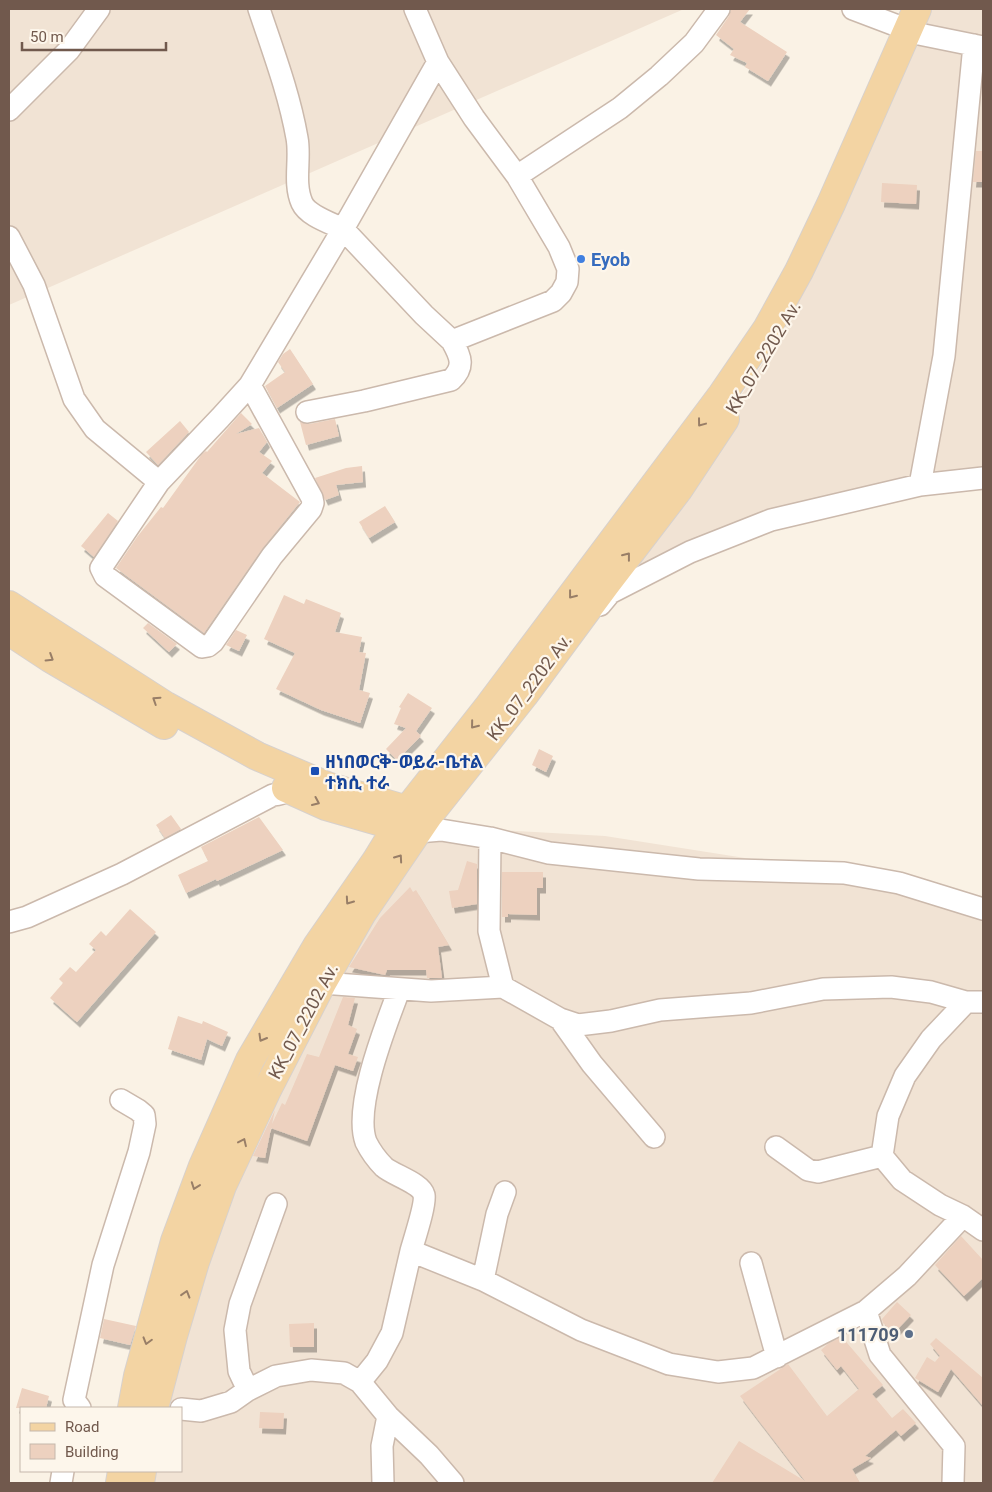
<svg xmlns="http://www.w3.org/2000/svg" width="992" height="1492" font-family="Roboto,'Noto Sans Ethiopic',sans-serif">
<defs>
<filter id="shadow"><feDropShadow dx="3" dy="5.5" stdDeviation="0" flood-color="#0004"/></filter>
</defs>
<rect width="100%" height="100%" fill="#faf2e5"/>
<path fill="#f1e3d4" d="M9,9h675l-675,296z
M929,9h54v469l-93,13 -284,93 72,-94 90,-135 35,-62z
M429,826l176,10 228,36 150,30v581h-843l2,-12h39v-63h-27l113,-318z"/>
<path fill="#edd1bf" filter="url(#shadow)" d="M731,9h19l-10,13 47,30 -19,29 -23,-14 2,-4 -17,-8 4,-6 -18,-14 13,-19z
M976,151h7v31h-10z
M882,183l35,2 -1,19 -35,-2z
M290,349l23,35 -36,24 -12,-22 20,-14 -7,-10 5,-8z
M241,413l11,11 -16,10 23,-6 8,14 -8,10 13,9 -10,12 38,29 -38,47 -58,84 -88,-65 21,-31 24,-30 2,1 39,-54 4,-3 1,1z
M335,419l4,17 -33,9 -6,-23 9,2z
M180,421l9,11 -31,33 -12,-13z
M362,466l1,16 -27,3 3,10 -14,5 -10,-22 31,-10z
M385,506l10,16 -26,16 -10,-16z
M108,513l10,8 -24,36 -13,-11z
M284,595l20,9 2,-5 35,14 -6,19 27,5 -3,15 7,1 -7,37 11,3 -10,30 -39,-13 -45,-21 19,-36 -31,-14z
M148,623l29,21 -8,8 -26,-24z
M236,630l11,5 -8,16 -13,-6z
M408,693l24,15 -16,23 5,5 -24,24 -11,-11 20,-21 -12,-4 7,-16 -2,-1z
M539,749l14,7 -7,16 -14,-7z
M171,815l10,14 -16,9 -9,-13z
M259,817l24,33 -66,31 -1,-2 -30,14 -8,-18 30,-14 -7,-14z
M467,861l10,3v40l-25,4 -3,-17 9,-1z
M502,872h41v16h-6v27l-29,-1v3h-6z
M410,887l3,5 3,-2 33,55 -11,2 4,31h-15l-1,-8h-39l-2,5 -36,-8 31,-49z
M130,909l26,23 -79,90 -27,-24 13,-15 -4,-4 11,-12 6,5 20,-22 -7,-6 12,-13 5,5z
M343,997l12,1 -7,27 9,4 -9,25 10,3 -5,14 -18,-6 -28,76 -36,-13 -6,30 -12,-2 22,-46 -3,14 10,-21 3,2 22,-51 12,3z
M178,1016l24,8 1,-3 25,11 -6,14 -15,-7 -6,21 -33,-11z
M961,1236l22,24v18l-19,18 -29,-31z
M897,1302l14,13 -17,18 -11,-10 -1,-4z
M104,1319l32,7 -6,19 -30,-7z
M314,1323v24h-24l-1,-23z
M842,1337l41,48 -11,9 20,24 11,-9 13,14 -15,13 -5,-6 -31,26 6,2 -19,11 8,14h-148l27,-42 66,40 -65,-85 48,-32 39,52 32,-27 -18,-23 -4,4 -16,-20 8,-7z
M936,1338l47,40v28l-32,-37 -13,23 -23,-14 12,-21 8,5 5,-6 -10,-12z
M22,1388l27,8 -3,12h-30z
M260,1412l24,1 -1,16 -24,-1z"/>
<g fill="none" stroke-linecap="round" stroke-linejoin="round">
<defs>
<path id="minor" d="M259,9c14,42 30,84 38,129 4,20 -4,45 5,65 6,13 29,20 41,26l95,-167
M853,9l66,25 64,13
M9,110l60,-60 30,-41
M517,176l103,-68 39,-32 35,-33 25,-34
M9,237l25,48 40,114 21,30 64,53
M250,385l62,113 1,5 -2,6 -39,47 -59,86 -5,4 -6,1 -97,-71 -4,-8 58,-86 61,-64 30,-33 93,-156 81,86 28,26
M307,412l57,-11 87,-21c14,-13 10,-23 1,-39l101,-40 8,-8 6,-11 1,-13 -9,-22 -42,-71 -43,-58 -36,-56 -23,-53
M920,485l24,-129 30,-311
M600,605l10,-12 80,-41 81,-32 149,-35 63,-7
M418,832l23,-2 49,8 59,15 150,16 145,4 55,10 84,26
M490,838l-1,93 14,56
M9,922l18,-5 95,-43 151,-79c13,-1 17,-5 24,-16
M322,983l109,8 72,-4 57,32 18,6 33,-4 49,-11 91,-7 72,-14 68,-2 40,5 35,10h17
M399,990c-13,35 -46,117 -33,152 4,8 11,18 18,25 9,8 37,16 40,28 2,9 -10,45 -13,56
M966,1002l-35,37 -26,37 -17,40 -6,40 20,24 38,25 23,11 20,14
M560,1019l32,45 62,73
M776,1147l32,23 10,2 64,-16
M751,1263l26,94
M483,1280l14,-66 8,-22
M866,1311l14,44 74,91 -1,37
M360,1382l17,-21 15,-28 19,-82 72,29 98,50 88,34 49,8 35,-4 113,-57 41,-35 56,-60
M248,1390l-9,-19 -4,-41 5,-26 36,-100
M80,1408l-6,-8 29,-135 36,-113 6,-28 -1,-9 -6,-5 -17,-10
M181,1409l20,2 30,-9 17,-12 28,-14 35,-6 33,3 16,9 28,34 41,39 24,28
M61,1483l2,-12
M383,1483l-1,-37 6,-30"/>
<path id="primary" d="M9,605l157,101 91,50 70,30 97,29
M9,631l41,27 114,67
M286,788l40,18 87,25
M132,1408l6,-32 37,-135 28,-75 47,-106 67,-114 59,-85 32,-52 81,-103 233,-311 45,-66 32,-58 32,-67 86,-195
M154,1408l19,-72 22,-74 27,-76 45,-96 55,-107 40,-70 66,-97 96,-121 82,-111 72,-94 47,-71
M120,1483l2,-12
M140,1483l2,-12"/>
</defs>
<use href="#minor" stroke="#cbb9ac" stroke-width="24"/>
<use href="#primary" stroke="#d7d1cd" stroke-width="30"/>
<use href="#minor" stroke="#fff" stroke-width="21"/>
<use href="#primary" stroke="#f3d4a3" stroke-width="28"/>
</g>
<defs><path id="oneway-chevron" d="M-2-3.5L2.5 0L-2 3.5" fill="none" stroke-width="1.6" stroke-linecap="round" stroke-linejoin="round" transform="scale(1.25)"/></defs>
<g stroke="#987e67">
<use href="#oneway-chevron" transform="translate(701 423) rotate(127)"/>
<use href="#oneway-chevron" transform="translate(627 556) rotate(-52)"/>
<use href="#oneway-chevron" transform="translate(572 595) rotate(128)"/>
<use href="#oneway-chevron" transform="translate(50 658) rotate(32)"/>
<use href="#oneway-chevron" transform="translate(156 700) rotate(-147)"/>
<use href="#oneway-chevron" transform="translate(474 725) rotate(129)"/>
<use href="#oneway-chevron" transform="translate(316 802) rotate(24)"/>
<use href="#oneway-chevron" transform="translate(399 858) rotate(-55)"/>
<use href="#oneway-chevron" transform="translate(349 901) rotate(125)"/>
<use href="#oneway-chevron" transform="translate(262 1038) rotate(120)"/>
<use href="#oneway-chevron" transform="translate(243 1142) rotate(-65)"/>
<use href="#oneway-chevron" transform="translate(195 1186) rotate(110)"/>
<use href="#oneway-chevron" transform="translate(186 1294) rotate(-73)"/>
<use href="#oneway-chevron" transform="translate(147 1341) rotate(106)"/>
</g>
<circle fill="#3f7fe0" stroke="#fdf6eb" stroke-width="2" cx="581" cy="259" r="5"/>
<rect fill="#1a4fb4" stroke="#fdf6eb" stroke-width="2" x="310" y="766" width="10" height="10" rx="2.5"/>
<circle fill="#5c6f8a" stroke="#fdf6eb" stroke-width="2" cx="909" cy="1334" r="5"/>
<g text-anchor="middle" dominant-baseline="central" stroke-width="4.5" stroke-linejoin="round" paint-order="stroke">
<g font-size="18" font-weight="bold" fill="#366cbe" stroke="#fdf6eb" text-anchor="start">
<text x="591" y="259">Eyob</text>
</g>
<g font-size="18" fill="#71594d" stroke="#fdf6eb">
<text transform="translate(763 357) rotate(-59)">KK_07_2202 Av.</text>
<text transform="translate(529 687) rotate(-53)">KK_07_2202 Av.</text>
<text transform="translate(303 1021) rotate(-62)">KK_07_2202 Av.</text>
</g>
<g font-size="18" font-weight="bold" fill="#164399" stroke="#fdf6eb" text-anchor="start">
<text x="325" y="761">ዘነበወርቅ-ወይራ-ቤተል<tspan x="325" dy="21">ተክሲ ተራ</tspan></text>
</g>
<g font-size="18" font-weight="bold" fill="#4e5e75" stroke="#fdf6eb" text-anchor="end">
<text x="899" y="1334">111709</text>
</g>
</g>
<rect width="992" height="1492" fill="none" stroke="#71594d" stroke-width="20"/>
<rect x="20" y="1407" width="162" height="65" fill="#fdf6eb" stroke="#c5b7ac"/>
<rect x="30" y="1423" width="25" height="8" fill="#f3d4a3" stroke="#c5b7ac"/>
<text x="65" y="1432" font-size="15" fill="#71594d">Road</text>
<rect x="30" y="1444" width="25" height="15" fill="#edd1bf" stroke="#c5b7ac"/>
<text x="65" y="1457" font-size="15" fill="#71594d">Building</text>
<path d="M22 42v8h144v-8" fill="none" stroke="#71594d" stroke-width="2.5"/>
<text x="30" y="42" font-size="15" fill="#71594d" stroke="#fdf6eb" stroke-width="4" paint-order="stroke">50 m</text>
</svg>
